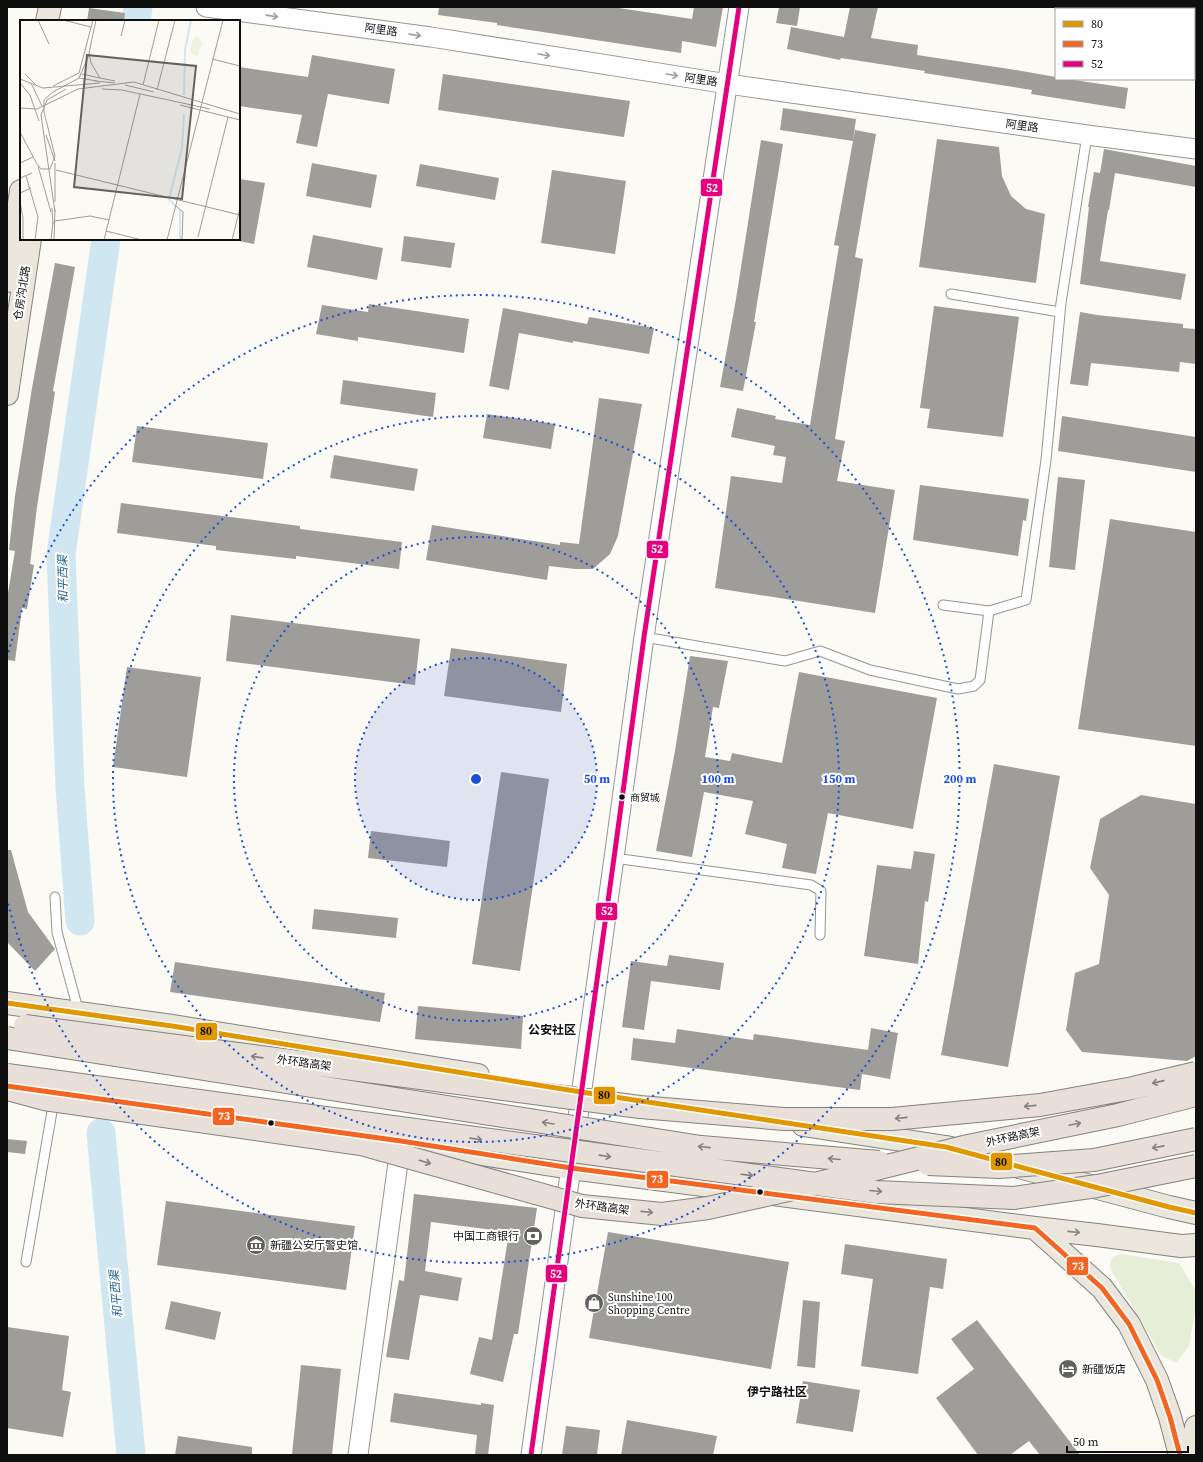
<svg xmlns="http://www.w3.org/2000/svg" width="1203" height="1462" font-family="'Source Serif 4','Noto Sans SC',serif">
<rect width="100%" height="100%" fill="#fbfaf5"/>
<path fill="#e6eed8" d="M1122,1254l57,9 17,28v15l-7,40 -13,17 -15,-8 -50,-85c-3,-9 2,-15 11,-16z"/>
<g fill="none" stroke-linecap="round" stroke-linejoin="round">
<path stroke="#d0e6f1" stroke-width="29" d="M136,21l2,-14
M80,921l-10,-134 -9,-233 45,-315
M101,1133l30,322"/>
</g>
<path fill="#9f9d9a" d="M439,7h173l80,12 2,-12h29l-7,40 -34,-6 -1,12 -184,-28v-2l-59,-8z
M779,7h21l-3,19 -21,-3z
M850,7h28l-7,31 47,7 -1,10 99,15 40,7v2h11l61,9 -3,21 -94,-15 1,-4 -108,-17 1,-2 -84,-13 -1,2 -53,-11 4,-22 53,10z
M89,8l36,5 -1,8h-37z
M312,55l83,14 -6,35 -61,-10 -11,53 -21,-4 6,-28 -63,-9v-39l69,10z
M443,74l187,27 -6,36 -186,-27z
M783,108l73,11 -3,22 -73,-11z
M855,130l21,4 -21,123 8,2 -28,180 10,2 -8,40 58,9 -20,123 -160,-25 16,-112 51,7 4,-26 -13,-2 2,-9 -44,-9 6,-29 39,8 -1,3 35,6 29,-179 -5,-1z
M937,139l62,8 3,29 9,20 15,13 19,5 -9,69 -117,-16z
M761,140l22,4 -29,178h2l-13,69 -23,-4 16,-88z
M1104,149l92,17v21l-81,-14 -6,37h-1l-8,51 86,13 -5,26 -101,-16 9,-77h-1l6,-35 6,1z
M312,163l65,12 -6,33 -65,-12z
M420,164l79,14 -4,22 -79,-14z
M552,170l74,11 -11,73 -74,-11z
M239,179l26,4 -11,61 -15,-3z
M313,235l70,13 -6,32 -70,-13z
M404,236l51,7 -4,25 -50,-7z
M55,263l20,4 -22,124 2,1 -18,115 -7,57 4,1 -7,44 -5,-1 -7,53 -8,-1v-61l8,-48 -6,-1 6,-54 17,-108z
M369,304l100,15 -5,34 -106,-16v4l-42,-7 6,-29 46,7z
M934,306l85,11 -16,120 -76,-9 3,-19 -10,-1z
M503,308l84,16 2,-7 65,11 -5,26 -76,-13v2l-54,-10 -10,57 -20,-4z
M1080,312l17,3 86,9v4l13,1v35l-16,-2 -1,10 -88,-9 -3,23 -18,-2z
M343,380l93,13 -3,24 -93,-13z
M599,398l43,6 -24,132 -8,18 -17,15h-18l-26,-3 -2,14 -121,-20 6,-35 128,20v-3l19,2z
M487,414l68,10 -4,25 -68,-11z
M1062,416l134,21v35l-138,-21z
M137,426l131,17 -5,36 -131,-17z
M334,455l84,14 -4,22 -84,-13z
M1058,477l27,3 -10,90 -26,-3z
M920,485l109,14 -3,22 -3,-1 -5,36 -105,-16z
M121,503l179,23v3l102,13 -3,27 -103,-13v3l-80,-9v-4l-99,-13z
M1110,519l86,13v214l-118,-17z
M231,615l189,24 -5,46 -189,-24z
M451,648l116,16 -6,48 -117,-16z
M690,656l38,5 -9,47 -6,-1 -8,50 25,4 2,-8 50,10 17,-91 138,26 -24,131 -85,-16 -12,61 -34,-6 5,-24 -42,-10 8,-33 -49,-9 -12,65 -36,-6 19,-100z
M127,667l74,10 -14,100 -74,-10z
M994,764l66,12 -52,291 -67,-12z
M501,772l48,7 -29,192 -48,-7z
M1141,795l55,9v252l-9,5 -105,-9 -16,-22 9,-57 24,-9 10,-69 -19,-27 10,-49z
M371,831l79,10 -3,26 -79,-9z
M7,850h4l17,62 27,37 -20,22 -28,-29z
M914,851l21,3 -7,48 -3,-1 -7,63 -54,-8 13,-91 34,4z
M314,909l84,9 -2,20 -84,-9z
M669,955l55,8 -4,27 -69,-9 -7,49 -22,-3 9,-66 36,5z
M175,962l210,31 -5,29 -210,-30z
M418,1006l105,10 -2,33 -106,-10z
M871,1028l27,5 -8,46 -28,-5 -2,16 -229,-30 2,-22 42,5 2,-14 76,11 1,-6 114,16z
M7,1139l20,2 -2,13 -18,-2z
M414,1194l123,14 -19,126h-4l-11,48 -33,-8 9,-37 13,3 17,-108 -78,-10 -6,49 37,7 -4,23 -38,-6 -11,65 -23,-3 13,-77 5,1z
M166,1201l189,25 -9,64 -189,-25z
M608,1232l181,30 -18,107 -182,-31z
M845,1244l102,15 -4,30 -13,-2 -12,87 -57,-8 12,-87 -32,-5z
M803,1300l17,2 -5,66 -18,-2z
M171,1301l50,11 -6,28 -50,-11z
M977,1320l103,135h-40l-11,-14 -19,14h-32l-42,-57 38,-29 -23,-30z
M7,1327l62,9 -7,54 9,2 -8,45 -56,-9z
M301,1365l40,4 -9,86h-40z
M803,1381l57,9 -7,42 -57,-9z
M394,1393l87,12v-2l13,2 -6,50h-13l2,-20 -87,-13z
M627,1420l90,16 -4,19h-92z
M566,1426l34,4 -3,25h-35z
M178,1436l74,11v8h-77z"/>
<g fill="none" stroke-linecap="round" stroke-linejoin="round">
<defs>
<path id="lane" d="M951,294l109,18
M989,611l37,-11 20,-140 15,-157 26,-168
M644,637l141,24 35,-10 50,19 88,19 16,-3 6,-6 9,-69 -46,-6
M614,858l197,27 10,6 -1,44
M55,897l2,35 22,81
M26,1262l28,-162"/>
<path id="street" d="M206,7l225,30 297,47 359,51 109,14
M358,1455l43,-314
M531,1455l83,-597 30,-221 95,-630"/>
<path id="primary" d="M47,21l3,-14
M7,281l14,-90
M7,394l23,-155
M7,1003l165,23 306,49
M803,1125l143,22 12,3
M353,1134l218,34 464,60 67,60 27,36 28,56 13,37 10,38
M1019,1167l150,40 27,6
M1035,1228l62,7 84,11 15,-1
M1192,1455l4,-28"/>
</defs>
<use href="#lane" stroke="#959593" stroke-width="11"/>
<use href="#street" stroke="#959593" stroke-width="21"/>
<use href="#primary" stroke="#838280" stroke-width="24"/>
<use href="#lane" stroke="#fefefe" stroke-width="9"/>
<use href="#street" stroke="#fefefe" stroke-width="19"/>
<use href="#primary" stroke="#eae6dc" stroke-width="22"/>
<defs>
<path id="highway-bridge" d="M25,1026l615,81 144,12h108l148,-14 93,-17 63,-15
M7,1038l694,109 178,15
M7,1075l869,117 138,6 83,-12 99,-20
M7,1089l37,10 317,45 221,62 80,8 46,-6 107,-24 153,-38 150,-31 78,-20
M928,1164l71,3 95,-7 102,-21"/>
</defs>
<use href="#highway-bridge" stroke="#838280" stroke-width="24" stroke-linecap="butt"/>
<use href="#highway-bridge" stroke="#e7dfd8" stroke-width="22"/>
<defs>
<path id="bus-1" d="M7,1003l165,23 409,66 365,55 223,60 27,6"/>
<path id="bus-2" d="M7,1086l394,55 170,27 464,60 67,60 27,36 28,56 13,37 10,38"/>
<path id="bus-3" d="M531,1455l83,-597 30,-221 95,-630"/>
</defs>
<use href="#bus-1" stroke="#fff" stroke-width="8"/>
<use href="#bus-2" stroke="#fff" stroke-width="8"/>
<use href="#bus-3" stroke="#fff" stroke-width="8"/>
<use href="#bus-1" stroke="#e09702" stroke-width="5"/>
<use href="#bus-2" stroke="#f26522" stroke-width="5"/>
<use href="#bus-3" stroke="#e5007d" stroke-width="5"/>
</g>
<defs><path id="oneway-shaft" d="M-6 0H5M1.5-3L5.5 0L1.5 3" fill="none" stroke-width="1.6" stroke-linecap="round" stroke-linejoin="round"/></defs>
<g stroke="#9e9e9e">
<use href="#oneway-shaft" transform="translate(272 16) rotate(8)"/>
<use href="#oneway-shaft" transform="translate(415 35) rotate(8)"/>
<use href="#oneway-shaft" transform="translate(544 55) rotate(9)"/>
<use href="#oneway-shaft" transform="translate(672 75) rotate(9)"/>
</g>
<g stroke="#86817e">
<use href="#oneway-shaft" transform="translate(257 1057) rotate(-172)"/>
<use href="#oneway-shaft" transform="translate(1158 1082) rotate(167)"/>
<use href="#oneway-shaft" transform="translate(1030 1106) rotate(174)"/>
<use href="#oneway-shaft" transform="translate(901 1118) rotate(174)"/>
<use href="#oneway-shaft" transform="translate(548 1123) rotate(-171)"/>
<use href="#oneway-shaft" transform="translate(1075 1124) rotate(-12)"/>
<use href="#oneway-shaft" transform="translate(476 1139) rotate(8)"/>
<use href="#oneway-shaft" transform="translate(704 1147) rotate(-174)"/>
<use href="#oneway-shaft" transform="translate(1158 1147) rotate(169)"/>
<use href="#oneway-shaft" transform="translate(605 1156) rotate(8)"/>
<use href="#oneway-shaft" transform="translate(834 1159) rotate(-175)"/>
<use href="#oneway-shaft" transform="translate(425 1162) rotate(16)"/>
<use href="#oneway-shaft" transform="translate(747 1175) rotate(7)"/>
<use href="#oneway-shaft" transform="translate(876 1191) rotate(5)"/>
<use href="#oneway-shaft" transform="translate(647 1212) rotate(6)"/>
</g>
<use stroke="#878580" href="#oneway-shaft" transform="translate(1074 1232) rotate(6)"/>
<circle cx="476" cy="779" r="121" fill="#1d4ed8" fill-opacity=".12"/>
<g fill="none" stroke="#1d4ed8" stroke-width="2" stroke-dasharray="2 4">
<circle cx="476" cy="779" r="121"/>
<circle cx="476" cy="779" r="242"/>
<circle cx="476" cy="779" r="363"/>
<path d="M7 658A484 484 0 1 1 7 900"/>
</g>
<defs>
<symbol id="bank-disc" viewBox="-11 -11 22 22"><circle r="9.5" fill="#626160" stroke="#fff"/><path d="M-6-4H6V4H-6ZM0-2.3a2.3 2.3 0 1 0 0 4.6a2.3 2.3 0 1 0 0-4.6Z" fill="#fff"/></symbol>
<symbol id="museum-disc" viewBox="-11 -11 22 22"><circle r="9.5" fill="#626160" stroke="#fff"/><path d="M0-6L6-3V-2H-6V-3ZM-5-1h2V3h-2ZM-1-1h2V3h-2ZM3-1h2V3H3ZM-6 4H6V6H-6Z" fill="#fff"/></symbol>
<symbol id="shop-disc" viewBox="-11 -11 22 22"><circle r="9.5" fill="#626160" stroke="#fff"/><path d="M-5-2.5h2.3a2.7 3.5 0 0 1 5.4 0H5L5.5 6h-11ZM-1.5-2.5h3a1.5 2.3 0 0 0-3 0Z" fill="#fff"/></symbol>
<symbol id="hotel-disc" viewBox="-11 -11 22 22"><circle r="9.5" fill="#626160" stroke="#fff"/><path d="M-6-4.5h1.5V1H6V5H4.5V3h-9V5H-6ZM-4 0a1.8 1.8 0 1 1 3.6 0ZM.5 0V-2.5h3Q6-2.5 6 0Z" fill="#fff"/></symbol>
</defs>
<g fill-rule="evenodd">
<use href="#bank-disc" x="522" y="1225" width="22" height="22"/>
<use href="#museum-disc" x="245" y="1234" width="22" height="22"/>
<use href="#shop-disc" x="583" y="1292" width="22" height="22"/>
<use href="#hotel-disc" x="1057" y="1358" width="22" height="22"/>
</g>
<g fill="#0f0f0f" stroke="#fff" stroke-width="1.5">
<circle cx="622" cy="797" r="3.5"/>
<circle cx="271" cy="1123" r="3.5"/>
<circle cx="760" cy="1192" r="3.5"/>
</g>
<g text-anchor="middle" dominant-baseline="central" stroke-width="4" stroke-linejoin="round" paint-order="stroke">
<g font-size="10" fill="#0f0f0f" stroke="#fff" text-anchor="start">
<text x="630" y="797">商贸城</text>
</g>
<g font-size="11" fill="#0f0f0f" stroke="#fff">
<text transform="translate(381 30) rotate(8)">阿里路</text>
<text transform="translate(701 80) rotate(9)">阿里路</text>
<text transform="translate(1022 126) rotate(8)">阿里路</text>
<text transform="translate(22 293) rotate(-81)">仓房沟北路</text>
<text transform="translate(304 1063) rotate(8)">外环路高架</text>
<text transform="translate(1013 1137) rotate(-12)">外环路高架</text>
<text transform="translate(602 1207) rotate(8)">外环路高架</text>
</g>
<g font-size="11" fill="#0f0f0f" stroke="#fff" text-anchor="start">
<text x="519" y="1236" text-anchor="end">中国工商银行</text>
<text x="270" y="1245">新疆公安厅警史馆</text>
<text x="608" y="1297">Sunshine 100<tspan x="608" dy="13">Shopping Centre</tspan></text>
<text x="1082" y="1369">新疆饭店</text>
</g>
<g font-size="12" font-style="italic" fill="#276892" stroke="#fff">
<text transform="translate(63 579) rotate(-91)">和平西渠</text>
<text transform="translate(116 1294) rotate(-95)">和平西渠</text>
</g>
<g font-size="12" font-weight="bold" fill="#0f0f0f" stroke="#fff">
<text x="552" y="1030">公安社区</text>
<text x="777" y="1392">伊宁路社区</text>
</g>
</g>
<g transform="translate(20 20)">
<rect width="220" height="220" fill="#fbfaf5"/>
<path d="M177,16l6,7 -6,13 -5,-2 -2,-4 3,-11z" fill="#eef3e1"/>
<path fill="none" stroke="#d0e6f1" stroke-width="2" d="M164,75l1,-45 6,-30M156,187l-7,-8 13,-51 2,-34M160,190v30"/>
<path fill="none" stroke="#9d9c99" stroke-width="1" d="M18,0l11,24M43,0l28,7M76,0l-7,33 2,10 9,15 15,3M101,16l4,-16M192,39l28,7M5,54l10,10M62,54l18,4M59,58l10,-23M0,59l23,9 57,-5M75,61l20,2M0,63l10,12 9,26M11,63l11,23M105,65l29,7M123,65l16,-65M33,66l26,-13 14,-53M82,69l20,1 88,19M137,70l18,-70M160,85l60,15M0,88l17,1 41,-20 56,-7 106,32M0,112l17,32 4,5h9l5,-13 -11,-44v-12l9,-8 26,-14 18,3M26,115l9,26M0,143l13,-6M18,146l13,46M36,150l184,45M6,156l12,41 -3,23M0,158l12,-5M0,173l11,-5M0,182l3,16v22M35,182v-39M156,186l7,6 -1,28M32,188l1,16M35,192l-14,-97 6,-15 19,-11M35,201l35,-5 19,4M86,211l36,9M178,217l30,-120M31,220l2,-18M34,220l1,-31M84,220l36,-146M147,220l56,-220M212,220l8,-32"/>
<path fill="#626160" fill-opacity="0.15" stroke="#626160" stroke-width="2" d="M67,35l109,11 -14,133 -108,-12z"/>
<rect width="220" height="220" fill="none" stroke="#0f0f0f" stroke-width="2"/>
</g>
<circle cx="476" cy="779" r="6" fill="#1d4ed8" stroke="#fff" stroke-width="2"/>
<g font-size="12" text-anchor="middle" font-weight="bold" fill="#1d4ed8" stroke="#fff" stroke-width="4" stroke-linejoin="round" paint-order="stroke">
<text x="597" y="783">50 m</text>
<text x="718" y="783">100 m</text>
<text x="839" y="783">150 m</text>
<text x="960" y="783">200 m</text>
</g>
<g stroke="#fff" stroke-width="1.5">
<rect x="700" y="178" width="23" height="19" rx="4" fill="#e5007d"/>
<rect x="646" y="540" width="23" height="19" rx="4" fill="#e5007d"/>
<rect x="595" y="902" width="23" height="19" rx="4" fill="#e5007d"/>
<rect x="195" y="1022" width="23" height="19" rx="4" fill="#e09702"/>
<rect x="593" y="1086" width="23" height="19" rx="4" fill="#e09702"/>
<rect x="212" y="1107" width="23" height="19" rx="4" fill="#f26522"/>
<rect x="990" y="1152" width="23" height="19" rx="4" fill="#e09702"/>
<rect x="646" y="1170" width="23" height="19" rx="4" fill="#f26522"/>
<rect x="1066" y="1256" width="23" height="20" rx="4" fill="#f26522"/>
<rect x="545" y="1264" width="23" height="19" rx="4" fill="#e5007d"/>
</g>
<g font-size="11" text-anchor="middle" font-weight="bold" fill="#fff">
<text x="712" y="192">52</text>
<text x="657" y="553">52</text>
<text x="607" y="915">52</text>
<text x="224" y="1120">73</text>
<text x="657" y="1183">73</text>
<text x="1078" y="1270">73</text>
<text x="556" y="1278">52</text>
</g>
<g font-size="11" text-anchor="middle" font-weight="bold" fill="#111">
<text x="206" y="1035">80</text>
<text x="604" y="1099">80</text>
<text x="1001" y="1166">80</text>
</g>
<rect width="1203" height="1462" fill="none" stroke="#0f0f0f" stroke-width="16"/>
<rect x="1055" y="8" width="140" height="72" fill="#ffffff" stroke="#9f9f9f"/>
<rect x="1063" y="21" width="20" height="6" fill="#e09702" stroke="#9f9f9f"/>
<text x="1091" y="28" font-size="12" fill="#0f0f0f">80</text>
<rect x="1063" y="41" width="20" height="6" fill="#f26522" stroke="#9f9f9f"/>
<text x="1091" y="48" font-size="12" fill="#0f0f0f">73</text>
<rect x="1063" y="61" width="20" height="6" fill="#e5007d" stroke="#9f9f9f"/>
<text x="1091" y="68" font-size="12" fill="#0f0f0f">52</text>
<path d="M1067 1446v6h121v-6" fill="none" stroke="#0f0f0f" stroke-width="2"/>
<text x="1073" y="1446" font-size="12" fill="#0f0f0f" stroke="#ffffff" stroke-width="3" paint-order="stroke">50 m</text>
</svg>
